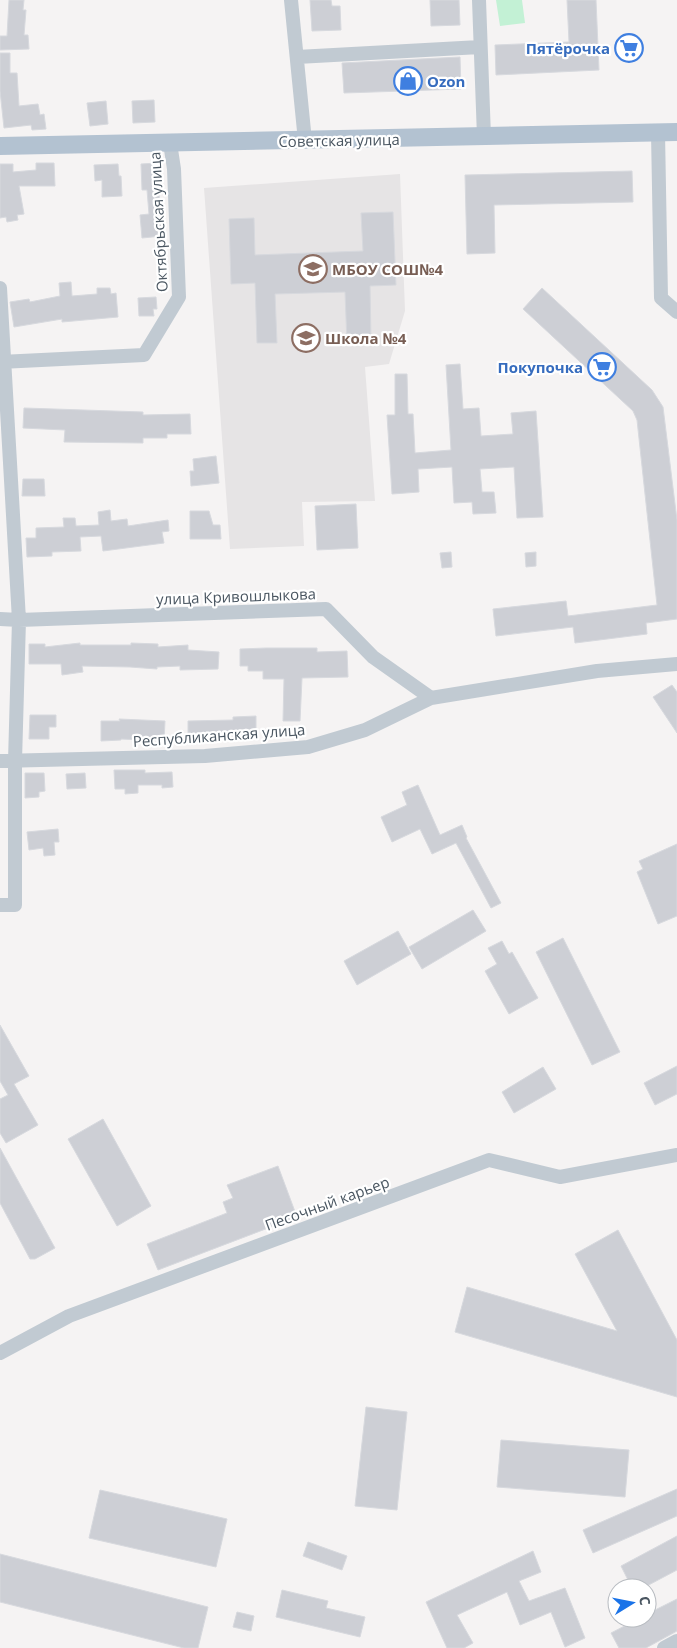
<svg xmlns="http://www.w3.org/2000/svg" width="677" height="1648" font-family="'Open Sans',sans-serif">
<rect width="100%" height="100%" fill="#f5f3f3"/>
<path fill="#e6e4e5" d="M400,174l5,137 -16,53 -24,3 10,134 -73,1 2,44 -74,3 -26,-361z"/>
<path fill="#c3f1d5" d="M496,0h26l3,23 -25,3z"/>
<path fill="#cdcfd5" stroke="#d7d9de" d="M9,0h15l-1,10h3l-2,25h4l1,14 -29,1v-14h7z
M310,0h21l1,6h8l1,24 -29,1z
M430,0h29l1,25 -29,1z
M567,0h29l3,70 -103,5 -1,-30 74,-3z
M0,53h10v20h7l2,33 19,-2 2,11 4,-1 2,15 -14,1 -1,-5 -27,3 -4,-37z
M460,57l1,32 -117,4 -2,-30z
M154,100l1,22 -22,1 -1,-22z
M106,101l2,23 -18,2 -3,-23z
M36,163h18l1,23h-36l5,28 -7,1 1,5 -11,2 -1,-5 -6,1v-54h13v8l23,-2z
M157,163l5,73 -20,2 -2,-23 9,-1 -2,-24h-5l-1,-26z
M118,164l1,12h2l1,20 -20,1v-17l-7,1 -1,-16z
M632,171l1,31 -139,3 1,48 -28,1 -2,-79z
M393,212l3,73 -26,1 1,56 -24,1 -2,-51 -70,2 2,49h-20l-2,-60 -24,1 -2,-65 25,-1 1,37 108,-4 -2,-38z
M71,282l1,14 25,-2v-6h13l1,6 5,-1 2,24 -56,5v-3l-48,8 -4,-25 19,-3 1,3 30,-6 -1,-13z
M542,288l110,102 11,17 14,113v99l-31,4 1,11 -72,9 -2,-16 -77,9 -3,-27 73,-8 2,15 89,-11 -20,-185 -4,-9 -110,-102z
M156,297l1,12h-4l1,7h-15l-1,-18z
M460,364l3,45 16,-1 2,28 32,-2 -2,-21 25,-2 7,106 -26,1 -3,-51 -34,2 2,23h12l2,21 -23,1 -1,-12 -18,1 -2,-36 -34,2 1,23 -27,2 -5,-79h8v-41h12l1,40h5l2,39 36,-3 -5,-85z
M24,408l119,4v3l47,-1 1,20h-24v4h-24v5l-79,-1 1,-12 -42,-2z
M216,456l3,27 -28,3 -1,-15h4l-1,-12z
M23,479h21l1,17h-23z
M356,504l2,44 -41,2 -2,-44z
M110,510l1,11 16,-2 1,7 40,-6 1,11 -7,1 2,11 -61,8 -2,-15 -21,1 1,14 -29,1v4l-25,1 -1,-19h10v-10l28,-1 -1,-9h12l1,8 23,-1 -1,-13z
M190,511h19l4,14h7l1,14h-31z
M451,552l1,15 -10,1 -2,-15z
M536,552v14l-10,1 -1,-14z
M80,643v2h51v-2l27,1v3l30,-2v5l31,2 -1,17 -38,1v-4l-23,1v2l-27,-2 -48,-1 1,6 -21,3 -1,-11h-32v-20h16v3z
M266,648h51v4l30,-1 1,26 -46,1 -2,43h-17l1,-42h-21v-8h-15v-5h-8v-17z
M672,685l5,7v41l-24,-36z
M30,715h26v12h-7v12h-20z
M256,716v17h-5v4h-18v-4l-26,1v5h-19v-18l45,-1v-3z
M119,719l46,2 -1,20 -43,-2v1l-20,1v-20h19z
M114,770h31v3l27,-1 1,15 -11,1v-3h-24v8l-13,1v-5h-10z
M25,773h19l1,18 -6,1v5l-14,1z
M85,773l1,15 -19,1 -1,-15z
M418,785l22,50 22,-10 5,12 -1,1 35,65 -10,5 -35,-65 -24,11 -12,-25 -28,13 -11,-25 26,-12 -5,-13z
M58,829l1,13h-5l1,13 -11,1 -1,-8 -14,2 -2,-18z
M677,844v72l-19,8 -21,-52 6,-3 -4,-8z
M473,910l13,21 -64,38 -13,-22z
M398,931l13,23 -54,31 -13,-24z
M563,938l57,114 -28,13 -56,-113z
M502,941l7,13 3,-2 26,46 -29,16 -24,-43 12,-7 -9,-16z
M0,1025l29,51 -15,8 24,41 -32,18 -6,-10v-34l8,-4 -8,-14z
M677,1066v28l-22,11 -11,-22z
M543,1067l13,22 -42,24 -12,-21z
M103,1119l48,87 -34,20 -49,-87z
M0,1148l55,100 -20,11h-5l-30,-56z
M278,1166l19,51 -139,53 -11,-26 80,-31 -4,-11 10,-4 -6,-13z
M618,1230l59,110v57l-222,-65 12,-45 150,44 -42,-77z
M366,1407l41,5 -10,98 -42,-4z
M501,1440l128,10 -4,47 -128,-10z
M677,1489v27l-84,37 -10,-23z
M100,1490l127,29 -11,48 -127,-29z
M677,1536v34l-34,18h-11l-11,-22z
M308,1542l39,14 -5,14 -39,-14z
M533,1551l8,21 -22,9 10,20 36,-13 20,50 -20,9 -14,-35 -31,13 -13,-33 -50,23 16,28 -9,5h-17l-21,-46z
M0,1554l208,53 -10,41h-14l-184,-46z
M282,1590l46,11 -2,7 39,9 -5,20 -84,-20z
M677,1599v32l-31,17h-27l-8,-15 29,-15h7v-4z
M237,1612l17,4 -3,15 -18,-4z"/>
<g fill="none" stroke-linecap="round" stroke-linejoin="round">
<path stroke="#c1cad2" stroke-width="14" d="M291,0l14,141
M479,0l5,137
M297,57l183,-10
M658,133l3,165 16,14
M0,288l19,332 -4,141v144h-15
M0,362l144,-7 35,-58 -5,-128 -4,-26
M0,619l19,1 307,-11 47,48 58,41 166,-27 80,-7
M0,761l205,-5 103,-9 57,-17 66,-32
M0,1353l69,-37 420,-156 71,17 117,-22
M664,1648l13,-7"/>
<path stroke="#b3c2d1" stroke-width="18" d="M0,146l677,-14"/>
</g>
<defs>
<symbol id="supermarket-ring" viewBox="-11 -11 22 22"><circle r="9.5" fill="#fff" stroke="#3f7fe0" stroke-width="1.5"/><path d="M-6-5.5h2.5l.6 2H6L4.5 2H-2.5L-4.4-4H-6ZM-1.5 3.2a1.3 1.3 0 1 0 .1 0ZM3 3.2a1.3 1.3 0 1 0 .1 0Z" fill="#3f7fe0"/></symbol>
<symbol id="shop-ring" viewBox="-11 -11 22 22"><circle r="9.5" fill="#fff" stroke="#3f7fe0" stroke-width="1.5"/><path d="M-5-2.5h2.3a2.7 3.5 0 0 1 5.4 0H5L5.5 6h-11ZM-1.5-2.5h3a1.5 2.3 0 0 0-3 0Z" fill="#3f7fe0"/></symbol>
<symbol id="school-ring" viewBox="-11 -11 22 22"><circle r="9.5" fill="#fff" stroke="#8d6e63" stroke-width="1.5"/><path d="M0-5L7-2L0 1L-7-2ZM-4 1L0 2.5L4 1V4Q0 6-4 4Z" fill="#8d6e63"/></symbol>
</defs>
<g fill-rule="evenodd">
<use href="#supermarket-ring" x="613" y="32" width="32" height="32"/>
<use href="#shop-ring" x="392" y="65" width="32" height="32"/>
<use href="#school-ring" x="297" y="253" width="32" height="32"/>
<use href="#school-ring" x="290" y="322" width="32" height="32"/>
<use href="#supermarket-ring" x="586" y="351" width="32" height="32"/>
</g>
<g text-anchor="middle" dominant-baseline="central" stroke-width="4.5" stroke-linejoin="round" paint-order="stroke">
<g font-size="15" font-weight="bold" fill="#366cbe" stroke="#fff" text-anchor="end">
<text x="610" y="48">Пятёрочка</text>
<text x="427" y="81" text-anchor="start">Ozon</text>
<text x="583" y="367">Покупочка</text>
</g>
<g font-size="15" fill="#4a5661" stroke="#fff">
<text transform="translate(339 140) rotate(-1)">Советская улица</text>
<text transform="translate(158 222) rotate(-93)">Октябрьская улица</text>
<text transform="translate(236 596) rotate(-2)">улица Кривошлыкова</text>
<text transform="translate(219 735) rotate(-4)">Республиканская улица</text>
<text transform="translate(327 1203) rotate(-20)">Песочный карьер</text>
</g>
<g font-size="15" font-weight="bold" fill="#785e54" stroke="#fff" text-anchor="start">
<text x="332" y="269">МБОУ СОШ№4</text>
<text x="325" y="338">Школа №4</text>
</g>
</g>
<g transform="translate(632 1603) rotate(80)"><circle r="24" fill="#ffffff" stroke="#b7bbc0"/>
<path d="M0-4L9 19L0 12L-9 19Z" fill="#1a73e8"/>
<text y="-8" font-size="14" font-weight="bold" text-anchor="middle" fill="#4a5661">С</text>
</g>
</svg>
